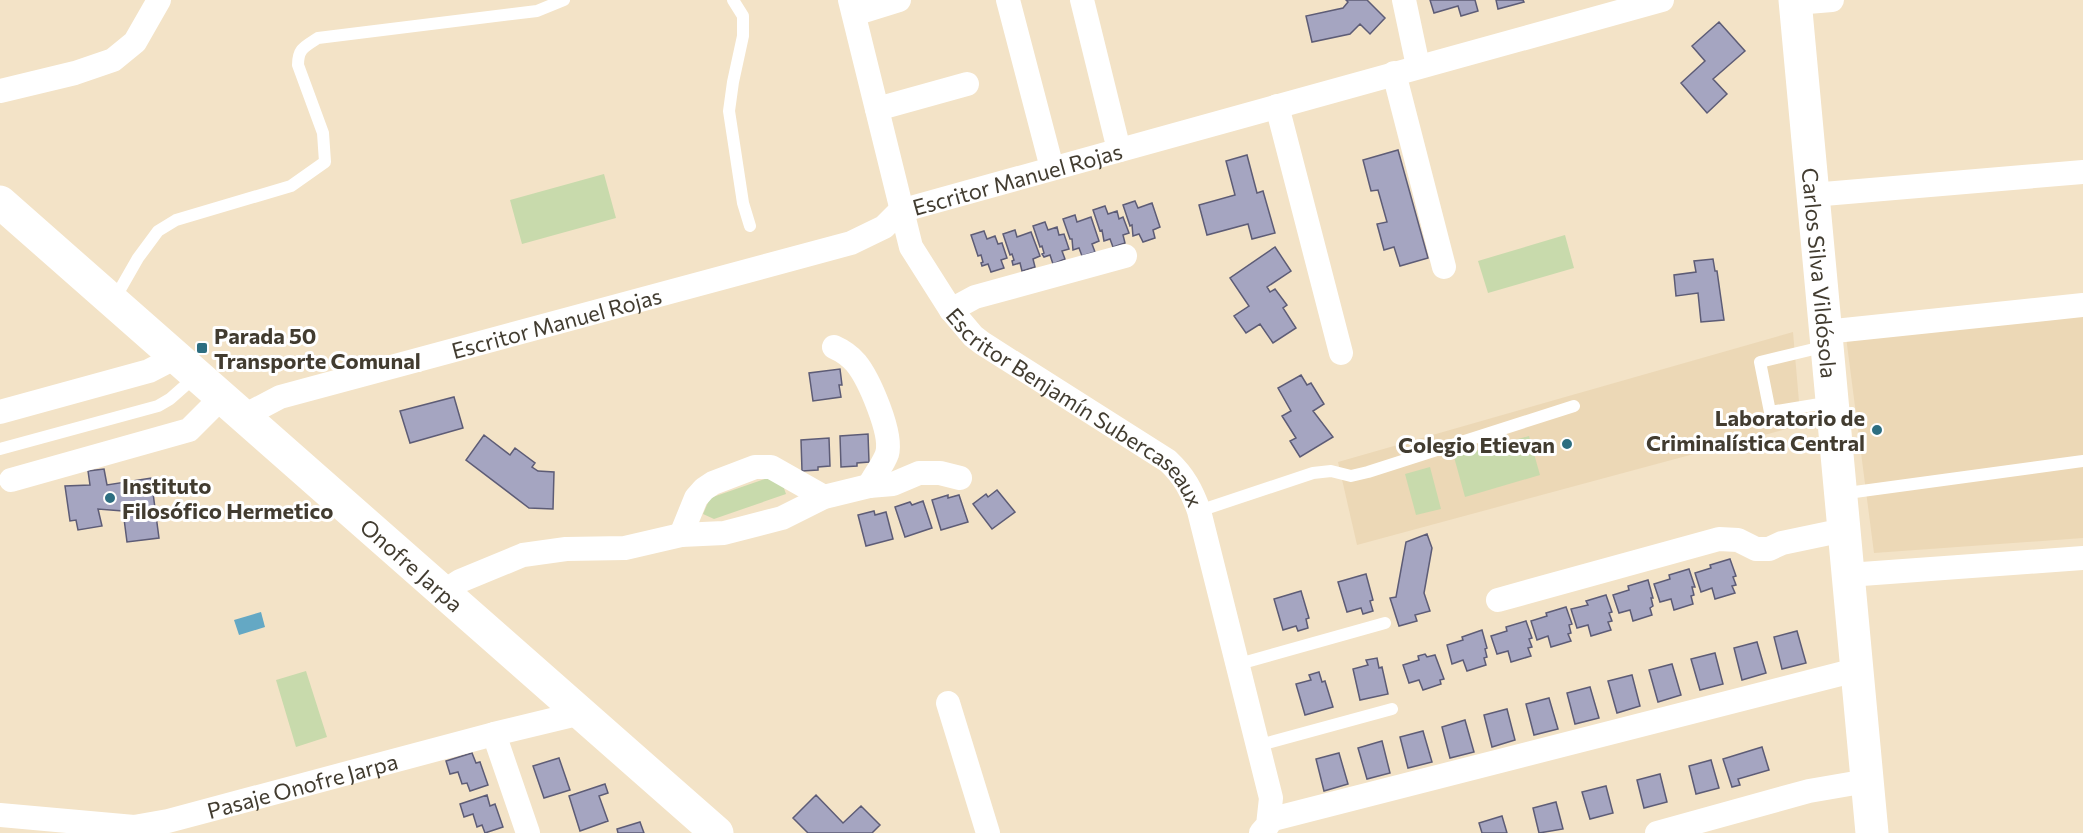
<svg xmlns="http://www.w3.org/2000/svg" width="2083" height="833" font-family="Commissioner,sans-serif">
<rect width="100%" height="100%" fill="#f3e3c7"/>
<path fill="#ecd8b6" d="M2083,316v222l-209,15 -28,-216z
M1793,332l8,93 -444,120 -19,-83z"/>
<path fill="#c8daac" d="M604,174l12,44 -94,26 -12,-44z
M1565,235l9,33 -86,25 -10,-32z
M1529,436l11,39 -75,22 -11,-40z
M1430,467l11,42 -25,6 -11,-41z
M779,474l7,20 -72,25 -11,-5 7,-16z
M306,671l21,66 -31,10 -20,-67z"/>
<path fill="#64a8c4" d="M261,612l4,15 -26,8 -5,-15z"/>
<path fill="#a5a5c1" stroke="#5d5c76" stroke-width="1.5" d="M1346,0h21l18,18 -15,16 -10,-10 -10,10 -38,8 -6,-26 37,-8 5,-6z
M1430,0h45l3,11 -17,5 -3,-10 -24,7z
M1496,0h27l1,2 -26,7z
M1719,22l26,29 -32,28 14,15 -20,19 -26,-30 24,-22 -13,-15z
M1398,150l30,108 -28,8 -6,-19 -10,3 -7,-26 10,-2 -9,-32 -7,1 -8,-31z
M1247,155l10,38 6,-2 12,42 -23,6 -4,-15 -41,11 -8,-30 36,-10 -9,-34z
M1135,201l3,7 14,-5 8,24 -7,3 2,8 -12,4 -4,-8 -6,2 -1,-11 -2,1 -7,-21z
M1105,206l3,8 9,-3 2,8 4,-2 6,16 -6,2 2,8 -12,4 -3,-8 -6,2 -2,-11 -2,1 -7,-21z
M1075,215l2,7 14,-5 8,24 -7,3 3,8 -13,4 -3,-8 -6,2 -1,-11h-2l-7,-20z
M1045,222l3,8 9,-3 2,8 5,-1 5,15 -7,2 3,8 -12,5 -3,-9 -6,2 -2,-3 2,-1 -2,-7 -2,1 -7,-21z
M1015,230l2,7 14,-5 9,24 -7,3 2,8 -13,4 -2,-8 -7,2 -1,-4 2,-1 -2,-6 -2,1 -7,-21z
M984,231l3,8 8,-3 3,8 4,-1 5,15 -6,2 3,8 -13,4 -3,-8 -6,2 -1,-3 2,-1 -2,-7 -3,1 -7,-21z
M1275,247l16,24 -24,16 3,5 5,-3 12,16 -4,3 13,20 -23,15 -13,-19 -14,9 -12,-17 15,-10 -19,-28z
M1713,259l2,12h2l7,49 -23,2 -3,-29 -22,3 -2,-21 22,-3 -2,-11z
M840,369l2,16h-3l2,12 -28,4 -4,-28z
M1301,375l6,10 4,-2 13,21 -11,7 20,26 -33,20 -10,-16 6,-3 -14,-22 9,-5 -13,-23z
M454,397l9,31 -53,15 -10,-32z
M868,434l1,28 -12,1v3l-16,1 -1,-31z
M484,435l26,20 5,-7 20,15 -3,4 6,4 16,1 -1,37 -24,-1 -63,-48z
M829,438l1,28 -12,1v3l-16,1 -1,-31z
M104,469l3,16 44,-7 8,60 -32,4 -4,-31 -25,-2 4,17 -24,4 -2,-10 -6,1 -5,-35 25,-1 -2,-14z
M997,490l18,22 -23,17 -19,-25 13,-10 2,3z
M948,495v3l11,-3 9,27 -27,8 -9,-30z
M923,501l9,27 -27,9 -10,-30 15,-5 2,3z
M874,511l1,4 11,-3 7,27 -27,7 -8,-31z
M1427,534l5,14 -8,45 6,18 -15,4 2,6 -18,5 -9,-28 6,-1 10,-55z
M1730,559l6,17 -3,1 3,8 -4,1 3,7 -20,6 -3,-11 -11,4 -6,-19 16,-5 -1,-3z
M1689,569l6,18h-3l2,8 -3,1 2,8 -19,6 -3,-11 -11,3 -6,-18 16,-5 -1,-4z
M1366,574l7,26 -3,1 3,10 -10,3 -2,-6 -14,4 -9,-30z
M1648,580l5,18h-2l2,8 -3,2 2,7 -19,6 -3,-11 -11,3 -6,-18 16,-5 -1,-4z
M1301,591l8,27 -3,1 2,9 -10,3 -2,-5 -13,4 -9,-31z
M1606,595l6,17 -3,1 3,8 -4,1 3,8 -20,6 -3,-11 -11,3 -6,-19 17,-4 -2,-4z
M1566,607l6,17 -3,1 2,8 -3,1 3,7 -20,6 -3,-11 -11,4 -6,-19 16,-5 -1,-3z
M1526,621l6,17 -3,1 3,8 -4,1 3,8 -20,6 -3,-11 -11,3 -6,-18 16,-5 -1,-4z
M1482,630l5,18 -2,1 2,8 -3,1 2,7 -19,6 -4,-11 -11,4 -5,-19 16,-5 -1,-3z
M1797,631l9,32 -24,6 -8,-32z
M1757,642l9,31 -24,7 -8,-32z
M1715,653l8,31 -23,6 -9,-31z
M1425,654l2,3 8,-2 9,24 -4,1 1,4 -18,6 -4,-10 -10,3 -6,-18 16,-5 -1,-4z
M1377,658l2,10 3,-1 6,27 -28,6 -7,-31 15,-4 -2,-5z
M1672,664l9,31 -23,7 -9,-32z
M1319,672l3,10 3,-1 8,26 -28,8 -9,-31 15,-4 -2,-5z
M1632,675l8,31 -23,7 -9,-32z
M1590,687l9,31 -24,6 -8,-31z
M1549,698l9,31 -24,6 -8,-31z
M1507,709l8,31 -23,7 -8,-32z
M1465,720l9,32 -24,6 -8,-31z
M1423,731l9,31 -24,6 -8,-31z
M1382,741l8,32 -23,6 -9,-31z
M1762,747l7,23 -31,9 2,6 -8,2 -9,-28z
M472,753l4,10 4,-1 8,23 -18,6 -3,-8 -5,1 -4,-12 -8,2 -4,-13z
M1339,753l9,31 -24,7 -8,-32z
M559,758l11,32 -26,8 -11,-32z
M1711,760l8,28 -23,6 -7,-28z
M1660,774l7,28 -23,6 -7,-28z
M605,784l3,9 -9,3 9,25 -28,10 -11,-35z
M1606,786l7,27 -23,6 -8,-27z
M487,795l3,11 5,-2 8,23 -18,6 -3,-8 -5,2 -4,-13 -9,3 -4,-13z
M816,795l27,28 18,-17 19,19 -8,8h-64l-15,-15z
M1556,802l7,27 -24,4 -6,-25z
M1502,816l5,17h-25l-3,-10z
M640,822l4,11h-26l-1,-4z"/>
<g fill="none" stroke-linecap="round" stroke-linejoin="round">
<path stroke="#fff" stroke-width="12" d="M733,0l10,16v20l-10,46 -4,29 14,92 7,23
M114,300l24,-42 20,-27 18,-11 115,-34 34,-24 -2,-29 -25,-68c0,-16 6,-18 20,-27l219,-27 27,-11
M1820,340l-6,9 -54,13 10,50 62,-10
M0,449l158,-43 12,-7 26,-23
M1840,494l243,-33
M1199,511l114,-38 18,-2 20,5 17,-4 206,-66
M1239,664l146,-41
M1260,745l132,-36"/>
<g stroke="#fff" stroke-width="24">
<path id="s1" d="M850,0l61,247 40,63 22,26 9,7 186,118c16,15 24,30 31,50l72,287 -3,27 -7,8"/>
<path d="M1008,0l44,168"/>
<path d="M1082,0l37,150"/>
<path d="M1404,0l14,66"/>
<path d="M1795,3l37,-3"/>
<path d="M854,14l45,-14"/>
<path d="M1394,73l50,194"/>
<path d="M0,91l75,-18 38,-13 22,-18 24,-42"/>
<path d="M1277,106l64,247"/>
<path d="M877,109l90,-25"/>
<path d="M1812,195l271,-23"/>
<path d="M951,310l24,-13 150,-41"/>
<path d="M1825,332l258,-27"/>
<path d="M834,347c9,4 16,9 22,16 13,16 37,71 31,91 -4,11 -13,22 -18,32"/>
<path d="M0,412l149,-41 27,-14"/>
<path id="s2" d="M244,416l36,-19 571,-154 33,-16 16,-16 762,-211"/>
<path d="M11,480l178,-50 33,-33"/>
<path d="M681,535l15,-37 8,-9 9,-6 42,-16h16l53,30"/>
<path d="M1848,575l235,-17"/>
<path d="M443,592l17,-11 63,-26 43,-6 59,-1 56,-13 43,-2 58,-15 42,-21 45,-11 24,-2 26,-11h21l20,5"/>
<path d="M1498,600l221,-61 19,1 18,9h13l13,-6 62,-13"/>
<path d="M948,703l40,130"/>
<path d="M494,734l34,99"/>
<path id="s3" d="M0,815l134,12 34,-6 326,-87 87,-21"/>
<path d="M1269,820l587,-150"/>
<path d="M1657,833l152,-42 58,-10"/>
</g>
<g stroke="#fff" stroke-width="33">
<path id="s4" d="M1795,0l77,833"/>
<path id="s5" d="M0,202l717,631"/>
</g>
</g>
<g fill="#2d6e81" stroke="#fff" stroke-width="2">
<rect x="196" y="342" width="12" height="12" rx="3"/>
<circle cx="1877" cy="430" r="6"/>
<circle cx="1567" cy="444" r="6"/>
<circle cx="110" cy="498" r="6"/>
</g>
<g text-anchor="middle" dominant-baseline="central" stroke-width="6" stroke-linejoin="round" paint-order="stroke">
<g font-size="22" fill="#423c30" stroke="#fff">
<text stroke="none"><textPath href="#s2" startOffset="813">Escritor Manuel Rojas</textPath></text>
<text stroke="none"><textPath href="#s4" startOffset="274">Carlos Silva Vildósola</textPath></text>
<text stroke="none"><textPath href="#s2" startOffset="327">Escritor Manuel Rojas</textPath></text>
<text stroke="none"><textPath href="#s1" startOffset="489">Escritor Benjamín Subercaseaux</textPath></text>
<text stroke="none"><textPath href="#s5" startOffset="549">Onofre Jarpa</textPath></text>
<text stroke="none"><textPath href="#s3" startOffset="308">Pasaje Onofre Jarpa</textPath></text>
</g>
<g font-size="22" font-weight="bold" fill="#423c30" stroke="#fff" text-anchor="start">
<text x="214" y="335">Parada 50<tspan x="214" dy="25">Transporte Comunal</tspan></text>
<text x="1865" y="417" text-anchor="end">Laboratorio de<tspan x="1865" dy="25">Criminalística Central</tspan></text>
<text x="1555" y="444" text-anchor="end">Colegio Etievan</text>
<text x="122" y="485">Instituto<tspan x="122" dy="25">Filosófico Hermetico</tspan></text>
</g>
</g>
</svg>
